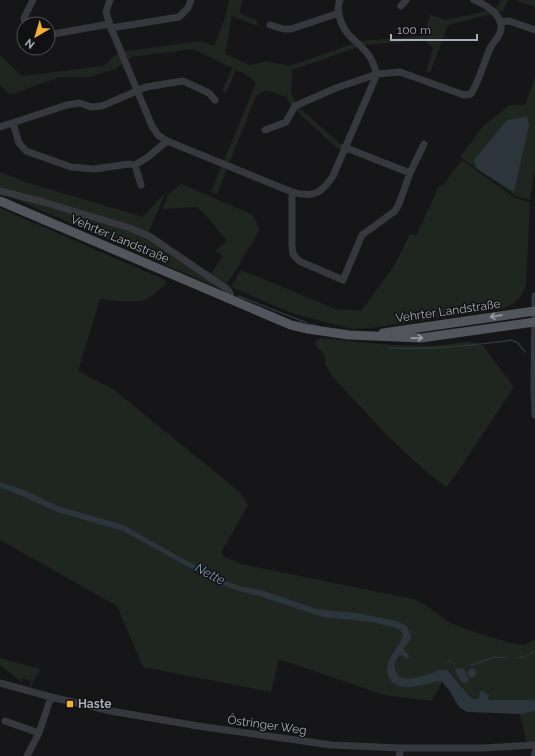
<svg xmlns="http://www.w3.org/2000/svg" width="535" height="756" font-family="Raleway,sans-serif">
<rect width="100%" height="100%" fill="#161618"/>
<path fill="#1e261f" d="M229,0h14l-4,13 19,8 -1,5 -25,-10 -7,38 25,11 16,-4 23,5 72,-25 62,-5 7,-21 16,5 40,-9 12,-5 3,-6h7l-5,11 -55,14 -18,48 -4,-2 7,-23 -9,-8 -60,5 -72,25 -1,23 7,14 44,38 -2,6 -48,-44 -6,-10 -20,-7 -10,6 -39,98 -6,-2 45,-109 -9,-8 -11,-5 -10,23 -4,-2 10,-23 -39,-19 -61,8 -15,11 -26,9h-32l-49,18 -10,-10v-30l22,21 81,-10 16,-14 83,-11 12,5 12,-31z
M515,0h20v7z
M535,78v89l-5,33 -14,-4 -56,-39 23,-31 27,-21h15z
M462,160l53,38 15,4 -4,84c-6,13 -11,18 -24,23l-131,19 -19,1 -58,-15 -63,-27 10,-17 95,39 25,2 33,-45 16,-32 6,2 23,-50 4,-1z
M0,172l29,11 114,34 23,-25 -20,46 77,52 -221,-97 -2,-1z
M181,184l72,31 7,15 -33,54 -16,-10 12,-18 -8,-5 12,-10c-11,-12 -17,-24 -31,-34l-34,2 7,-16z
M0,208l165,72 1,4c-6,5 -13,12 -20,15 -11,5 -34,1 -46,0l-22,72 35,18 128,104 7,13 -27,46 2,4 18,8 172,35c14,5 24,15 36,23 10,6 65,23 75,23 3,-1 8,-4 11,-6v103l-8,2 -7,-30 3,-14h-33l-3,-3 -7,-2 -1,3c-11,5 -22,-22 -31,-28l-16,31 -48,-6 -105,-36 -8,33 -128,-25 -26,-61 -117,-66z
M320,338c41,4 82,10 123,7 13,-1 30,-8 41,2l30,40 -59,89 -9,11c-43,-32 -78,-72 -114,-111l-7,-12v-8l-10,-11 1,-5z
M0,658l40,11 -9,18h-2l2,-6 -9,-3 -1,4 -1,-1 -20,-16z"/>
<path fill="#2c353c" d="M527,117l2,8 -15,67 -37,-23 -3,-9 33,-40z
M0,482l24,8 34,16 65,19 98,55 23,7 17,3 56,19 40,4 40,8 10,5 4,10v3l-8,10 6,6v3l-2,1 -6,-4c-8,4 -9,19 1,23 6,3 27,-3 34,-7 4,-2 8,-7 12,-11 4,1 7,4 11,5 15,1 21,-5 34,-8 9,-1 19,2 28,0 5,-1 11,-4 14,-8l-2,4 -11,5h-28l-20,7h-16l-10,-4 -10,9h10l21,26c4,3 6,4 10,2l1,-7h3l6,4 -1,4 2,1h42l3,-1v12l-15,3 -53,-2 -8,-5 -10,-17 -7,-8 -3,-1c-14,3 -40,14 -50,-3 -3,-6 -2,-13 0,-18 4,-9 12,-16 14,-25l-2,-4 -5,-3 -24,-6 -49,-5 -61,-20 -26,-7 -18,-7 -95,-52 -66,-19 -35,-16 -22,-9z
M455,668l9,1 5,11 -2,3c-7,1 -9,-8 -12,-14z
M467.5 673a4.5 4.5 0 1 1 9 0a4.5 4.5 0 1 1-9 0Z"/>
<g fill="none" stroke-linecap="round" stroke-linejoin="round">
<path stroke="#2c353c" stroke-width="1.5" d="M238,296l69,27
M310,324l8,2
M388,348c43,2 82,-2 124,-8l6,3 7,9"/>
<path stroke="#37383d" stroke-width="7" d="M110,0l-4,12 5,16 41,98 6,9 9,6 125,51c21,6 29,2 41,-16l44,-102c-2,-5 -4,-12 -7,-17 -5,-8 -12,-13 -19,-20 -9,-8 -16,-26 -11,-37
M401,6l5,-6
M500,22l9,-1 26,9
M25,24l-1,-6 9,-18
M270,25l14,4h7l48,-16
M111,28l68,-11 9,-9 3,-8
M48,35l61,-11
M13,123l6,20 7,8 45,16 23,2 35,-5 6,1 13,-8 19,-16
M0,127l67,-22 13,-2 11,4 11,-1 44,-19 37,-6 26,12 6,7
M265,130l21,-8 9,-16 41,-18 41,-14 23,-2 64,23 7,-1c8,-13 12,-29 18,-43 2,-7 7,-10 10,-16 9,-17 -12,-30 -25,-35
M344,147l66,26
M135,165l6,20
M0,191l43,11 87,26 19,8 78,53 3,4v6
M292,192v54l1,8 6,7 44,19 19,-45 33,-24 4,-7 11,-31 14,-29
M535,296l-1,92 1,27
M0,683l51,14 60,14 87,15 133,19 70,3h81l53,-3
M5,721l34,12
M27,756l12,-23 12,-36
M399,756l2,-8
M534,756l1,-4"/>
<path stroke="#53555c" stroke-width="9" d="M0,201l291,124 17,4 41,6 72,3 114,-16
M383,333l152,-22"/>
</g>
<defs><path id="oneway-shaft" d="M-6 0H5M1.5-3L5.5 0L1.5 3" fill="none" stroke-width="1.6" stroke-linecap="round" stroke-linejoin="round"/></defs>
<g stroke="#979ba6">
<use href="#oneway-shaft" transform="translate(496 316) rotate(172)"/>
<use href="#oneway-shaft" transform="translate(417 338) rotate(-1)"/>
</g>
<rect fill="#f2b134" stroke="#111113" stroke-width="1.5" x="66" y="700" width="8" height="8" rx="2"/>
<g text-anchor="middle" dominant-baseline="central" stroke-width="3" stroke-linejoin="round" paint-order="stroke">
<g font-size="12" fill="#a8adb8" stroke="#111113">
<text transform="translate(120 239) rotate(23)">Vehrter Landstraße</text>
<text transform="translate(448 311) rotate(-8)">Vehrter Landstraße</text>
<text transform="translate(267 725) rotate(8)">Östringer Weg</text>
</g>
<g font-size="12" font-weight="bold" fill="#a8adb8" stroke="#111113" text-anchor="start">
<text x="78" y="704">Haste</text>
</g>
<g font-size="13" font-style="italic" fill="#7f9bb3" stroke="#111113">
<text transform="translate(210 574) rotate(28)">Nette</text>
</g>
</g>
<g transform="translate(36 36) rotate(218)"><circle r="19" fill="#111113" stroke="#4d4f55"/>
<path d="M0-3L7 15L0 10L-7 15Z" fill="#f2b134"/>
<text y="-6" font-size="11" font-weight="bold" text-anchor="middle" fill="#a8adb8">N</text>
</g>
<path d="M391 34v6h86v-6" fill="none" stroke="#a8adb8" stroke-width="2"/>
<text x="397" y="34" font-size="12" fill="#a8adb8" stroke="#111113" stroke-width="3" paint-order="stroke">100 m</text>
</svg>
